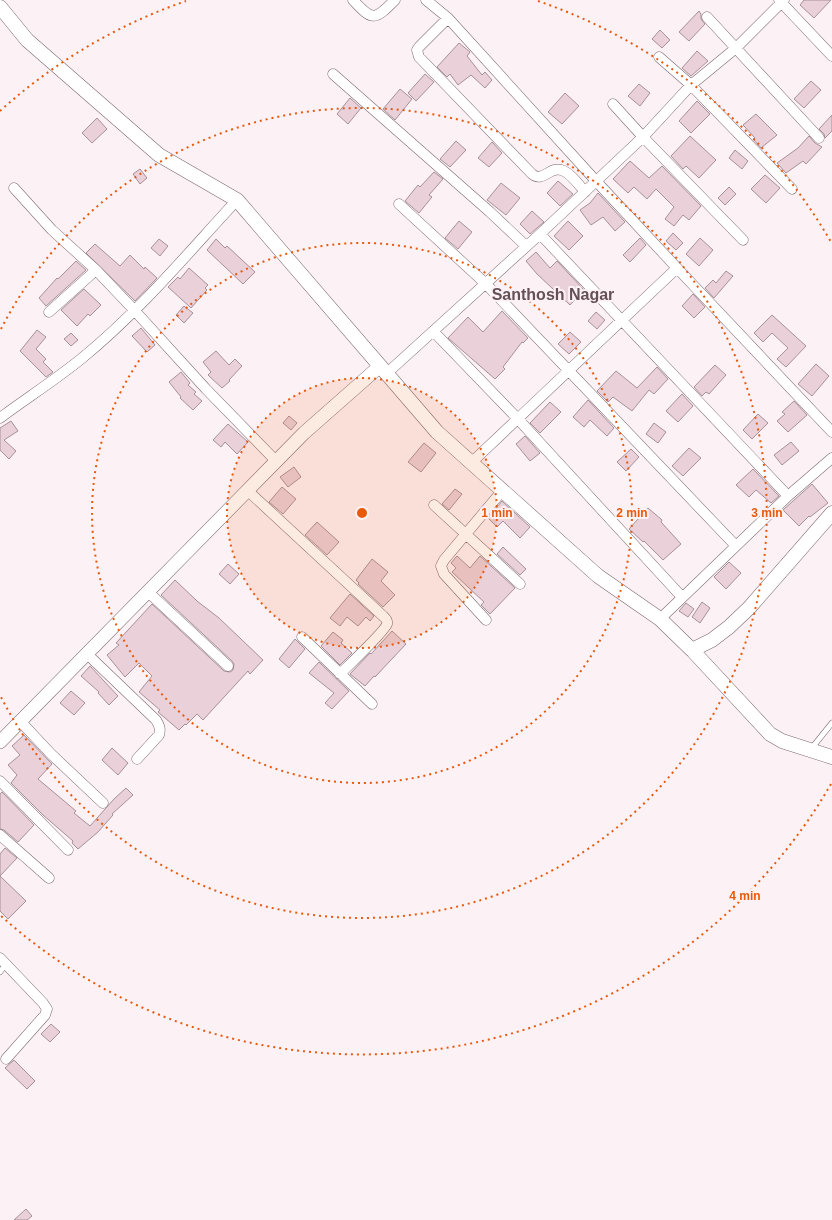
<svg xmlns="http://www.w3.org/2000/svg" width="832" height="1220" font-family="Helvetica,sans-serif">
<rect width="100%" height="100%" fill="#fcf2f5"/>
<path fill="#e9d0d9" stroke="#a79098" d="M804,0h27l-17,18 -14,-13z
M699,11l2,3v5l4,5 -16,17 -10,-9z
M660,30l10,10 -8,8 -10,-9z
M459,43l11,9 -3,4 15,19 3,-3 7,8 -7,8 -14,-13 -13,10 -8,-11 -3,3 -10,-10z
M697,51l11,10 -17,15 -9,-8z
M425,74l9,8 -18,19 -8,-8z
M811,81l10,9 -17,18 -10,-9z
M639,84l11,9 -10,13 -12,-10z
M400,89l12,10 -17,21 -12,-11z
M565,93l14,13 -17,18 -14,-12z
M350,98l11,10 -13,16 -11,-10z
M697,101l13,13 -19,19 -12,-12z
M756,114l21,21 -16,13 -8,-9 2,-1 -12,-13z
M832,115v16l-7,7 -1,-4 -5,-5z
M97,118l10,11 -15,14 -10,-10z
M690,136l26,24 -17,18 -13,-12 -3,3 -12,-13z
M809,136l6,7 7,4 -16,17 -3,-3 -17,12 -9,-10 21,-15z
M456,141l10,9 -16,17 -10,-8z
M492,142l10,11 -13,14 -11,-9z
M735,150l13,11 -6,8 -13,-11z
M630,161l19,17 13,-12 39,40 -12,14 -6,-5 -9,11 -9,-7 9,-12 -18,-18 -9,10 -13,-12 -6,6 -15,-14z
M140,169l7,9 -7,6 -7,-10z
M434,172l9,7 -14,16 3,2 -13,16 -14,-12 13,-16 2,2z
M765,175l15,13 -14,15 -15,-14z
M558,181l15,13 -13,12 -13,-13z
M501,183l19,15 -14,17 -19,-15z
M729,187l7,7 -11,11 -7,-7z
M598,193l27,29 -10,9 -12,-14 -12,8 -11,-15 10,-7z
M532,211l12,11 -14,12 -10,-10z
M459,221l13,11 -14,17 -13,-11z
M568,221l15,15 -14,14 -15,-14z
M673,233l10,10 -7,7 -10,-9z
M640,238l6,7 -16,17 -7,-7z
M700,238l13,12 -14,16 -13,-12z
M159,239l9,7 -8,10 -9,-8z
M216,239l9,9 2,-2 28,26 -12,12 -36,-34z
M95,244l25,22 10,-11 14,14 1,-2 12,11 -22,23 -49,-48z
M536,252l14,16 7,-7 27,29 -14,15 -33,-31 -11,-13z
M76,261l10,9 -40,36 -7,-8 18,-20 1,1z
M189,268l19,17 -3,3 2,2 -16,18 -23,-21 10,-10 2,2z
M726,271l7,5 -19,22 -9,-10 8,-8 3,3z
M84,289l17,16 -11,11 -2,-2 -11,12 -16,-16z
M693,294l12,13 -11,11 -12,-12z
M184,306l9,7 -9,10 -8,-8z
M502,311l26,27 -5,5 -1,-1 -19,25 2,2 -10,10 -47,-41 20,-21 15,15z
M596,312l9,8 -8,9 -9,-8z
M772,315l34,31 -20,21 -9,-8 11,-11 -16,-15 -9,9 -9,-9z
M141,328l14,17 -8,7 -15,-16z
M37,330l9,7 -10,12 10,10 -3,3 10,10 -7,5 -26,-26z
M570,332l11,10 -12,12 -11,-10z
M71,333l7,7 -7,6 -7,-7z
M216,351l13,14 6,-6 7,7 -13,14 1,1 -8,7 -14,-13 3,-3 -8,-10z
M816,364l13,12 -17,20 -14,-12z
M715,365l11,10 -17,19 -3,-2 -4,4 -8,-9z
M657,367l11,12 -14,15 -5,-4 -17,21 -19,-14 -5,5 -11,-11 19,-20 21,17z
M181,372l9,11 -2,2 8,7 -2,2 8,7 -9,9 -13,-12 1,-1 -12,-15z
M682,394l11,12 -15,16 -12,-11z
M588,400l26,28 -7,8 -17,-16 -6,7 -11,-10z
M794,401l13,14 -19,17 -11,-11 8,-7 -3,-2z
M550,402l11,10 -21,21 -10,-10z
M758,414l10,9 -16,16 -9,-9z
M289,416l8,7 -6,7 -8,-7z
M11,421l7,10 -14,9 12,11 -7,8 -9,-9v-22z
M654,423l12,9 -8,11 -12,-9z
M228,424l20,18 -11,12 -12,-12 -4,5 -8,-7z
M525,436l15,17 -10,8 -14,-17z
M791,442l8,9 -17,14 -8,-10z
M424,443l12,10 -15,19 -13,-10z
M689,448l12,10 -18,18 -11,-10z
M631,449l8,8 -13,14 -9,-9z
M294,467l7,10 -13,10 -8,-10z
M753,469l26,27 -8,7 -15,-13 -7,7 -13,-12z
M812,484l16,19 -18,14 -1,-1 -10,10 -16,-16z
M282,487l14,12 -13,15 -14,-12z
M455,489l7,5 -13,16 -7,-6z
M502,501l28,26 -10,11 -17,-17 -6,6 -9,-9z
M648,508l14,12 -1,2 20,22 -18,16 -19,-19 -1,1 -14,-13z
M317,522l22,20 -12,13 -22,-20z
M503,547l23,22 -6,6 -23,-21z
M457,556l13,12 10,-12 35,32 -25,26 -9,-9 3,-3 -32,-30 4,-4 -5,-5z
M372,559l16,13 -7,9 14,14 -12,12 -25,-23 1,-1 -3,-3z
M729,562l12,11 -15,16 -12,-12z
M228,564l11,10 -9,10 -11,-10z
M175,580l22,21 22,17 44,42 -13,14 -2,-3 -45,49 -6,-6 -11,11 -1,-1 -6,6 -21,-18 2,-2 -21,-18 13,-16 -13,-13 -14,14 -18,-22 12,-10 -3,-2 36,-39 72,67 6,1 3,-2 1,-6 -2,-3 -71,-66z
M350,594l24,22 -4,5 -4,-4 -8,9 -11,-9 -7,9 -10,-8z
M702,602l8,6 -10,15 -8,-6z
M686,603l8,6 -6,8 -9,-6z
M392,631l14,13 -31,33 -1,-1 -9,10 -15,-12 20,-21 1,1z
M333,632l10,8 -2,3 11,10 -12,12 -19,-19z
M295,639l10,10 -16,19 -10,-9z
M319,662l30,29 -17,18 -7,-6 9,-10 -25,-20z
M90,666l28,30 -9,9 -11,-12 1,-1 -18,-16z
M71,691l14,12 -11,12 -14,-12z
M24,735l28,29 -14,15 38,32 -2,2 16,13 24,-27 12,-11 7,7 -21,19 1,1 -15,17 -20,17 -6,-6 1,-2 -30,-26 -32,-32 6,-8 -9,-10 12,-10 -8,-9z
M112,748l16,15 -10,12 -16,-15z
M2,792l32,33 -16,17 -14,-12 -4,-1v-35z
M5,848l12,10 -17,18 26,25 -18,18 -8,-8v-57z
M51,1024l9,8 -10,10 -9,-8z
M14,1060l21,21 -8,8 -22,-21z
M26,1209l6,7 -5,4h-13z"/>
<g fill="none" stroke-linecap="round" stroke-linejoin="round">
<defs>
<path id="service" d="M811,749l21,-26
M0,972l6,-8"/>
<path id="minor" d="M353,0c20,22 22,20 42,0
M426,0l22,18 148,163 81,87 -206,195
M779,0l53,56
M707,17l112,121
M448,18l-29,29 -2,3 2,7 113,117c11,9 18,-8 29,-4 9,2 18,15 24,22
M659,57l32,28 101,104
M333,74l157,138 36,34
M613,104l30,33 100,103
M14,188l38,42 44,40 39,41 71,78 70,72
M399,204l87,80 249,261
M540,234l248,262
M677,268l155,164
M49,312l47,-42
M433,331l84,87 165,179
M386,374l154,-140 103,-97 48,-52 45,-37 48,-48
M0,418c27,-20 55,-38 81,-59 58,-47 106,-105 156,-159
M247,490l136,126c2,2 5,4 4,8 -2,7 -39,42 -47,50
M434,505l86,79
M147,591l81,75
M660,619l128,-123 44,-38
M486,620l-42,-46 -3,-8 3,-6 58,-69
M302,637l70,67
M86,653l70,67c3,5 5,8 3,15l-22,24
M21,722l30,32 52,49
M0,781l68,69
M0,835l49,43
M0,958l43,45 4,6 -2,6 -39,44"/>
<path id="tertiary" d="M0,742l304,-309 76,-67"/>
<path id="secondary" d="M0,7l27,33 132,115 78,45 200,232 161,144 62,43 32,31 78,84 12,7 50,16
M692,650l20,-10 17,-13 20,-19 83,-95"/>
</defs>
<use href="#service" stroke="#7c676e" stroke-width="6"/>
<use href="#minor" stroke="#7c676e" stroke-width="11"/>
<use href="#tertiary" stroke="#7c676e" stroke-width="14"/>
<use href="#secondary" stroke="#7c676e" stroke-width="15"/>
<use href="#service" stroke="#fff" stroke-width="5"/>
<use href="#minor" stroke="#fff" stroke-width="10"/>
<use href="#tertiary" stroke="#fff" stroke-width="13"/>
<use href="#secondary" stroke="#fff" stroke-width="14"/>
</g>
<circle cx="362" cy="513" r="135" fill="#e8590c" fill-opacity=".12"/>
<g fill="none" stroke="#e8590c" stroke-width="2" stroke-dasharray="2 4">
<circle cx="362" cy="513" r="135"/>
<circle cx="362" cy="513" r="270"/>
<path d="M1 329A405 405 0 1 1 1 697"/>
<path d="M831 784A541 541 0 0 1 0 915M0 111A541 541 0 0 1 186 1M538 1A541 541 0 0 1 831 242"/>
</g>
<g text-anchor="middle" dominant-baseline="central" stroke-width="4" stroke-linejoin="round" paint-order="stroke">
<g font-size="16" font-weight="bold" fill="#655057" stroke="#fcf2f5">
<text x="553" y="294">Santhosh Nagar</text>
</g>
</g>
<circle cx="362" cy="513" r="6" fill="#e8590c" stroke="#fcf2f5" stroke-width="2"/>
<g font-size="12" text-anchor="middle" font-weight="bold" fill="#e8590c" stroke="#fcf2f5" stroke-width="4" stroke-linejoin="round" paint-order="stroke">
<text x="497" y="517">1 min</text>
<text x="632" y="517">2 min</text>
<text x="767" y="517">3 min</text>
<text x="745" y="900">4 min</text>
</g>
</svg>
